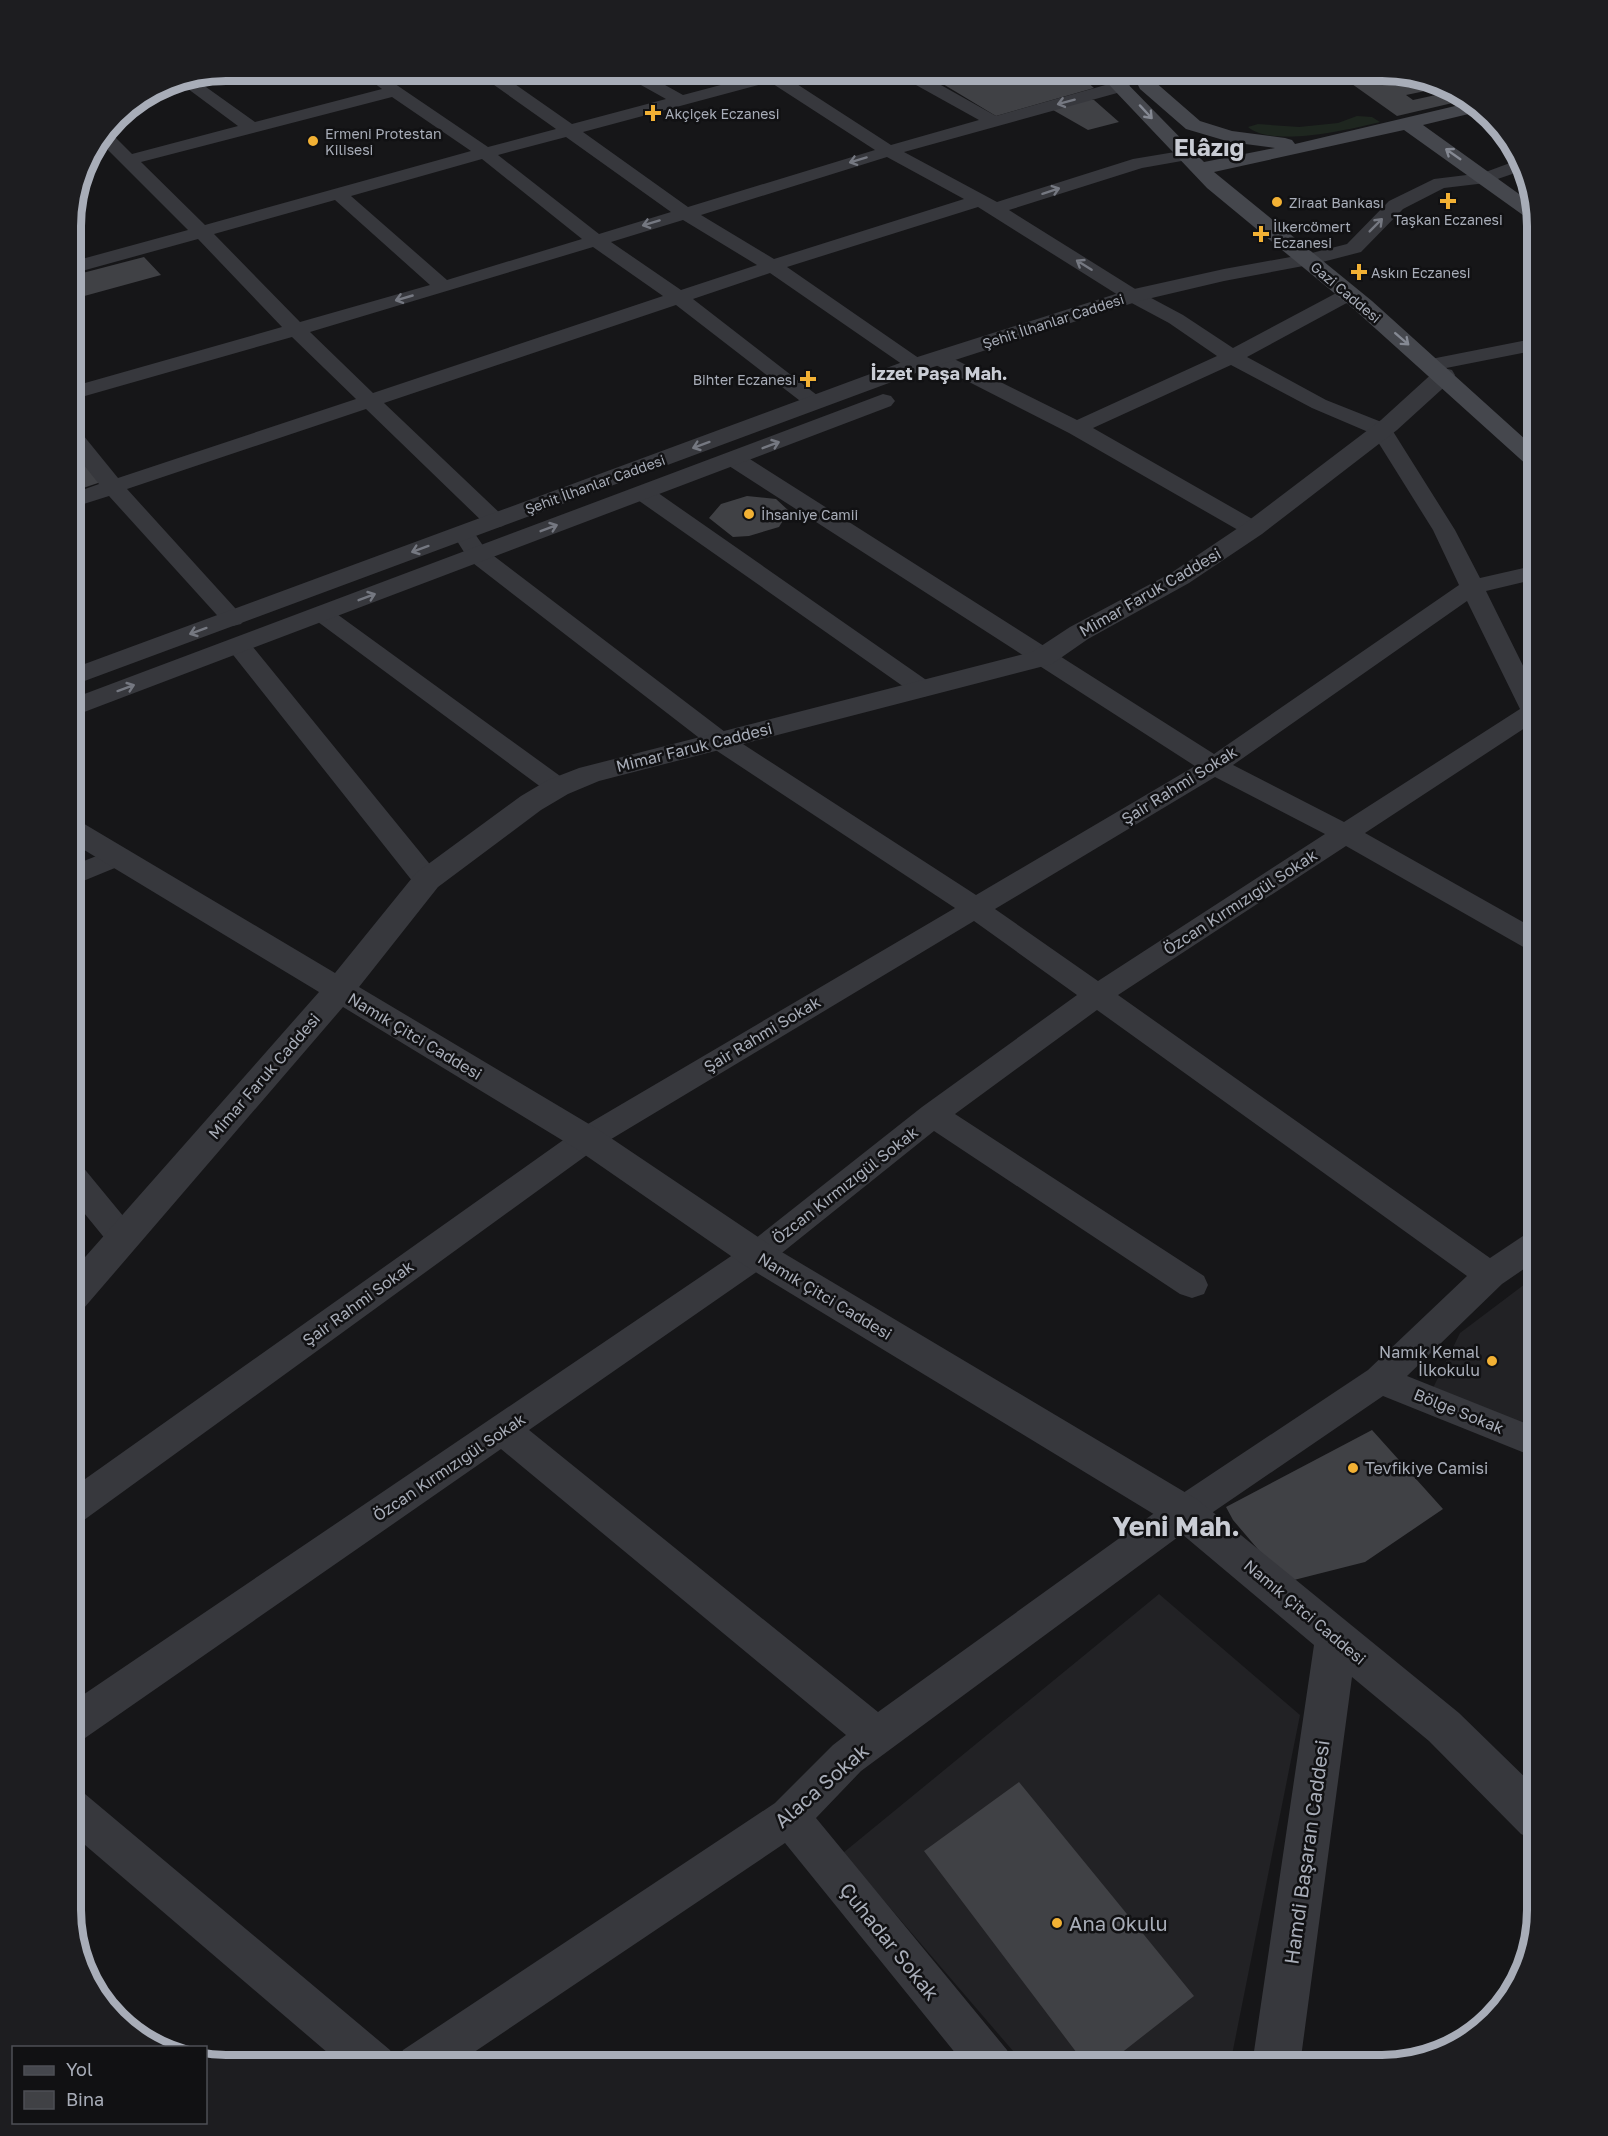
<svg xmlns="http://www.w3.org/2000/svg" width="1608" height="2136" font-family="'Golos Text',sans-serif">
<rect width="100%" height="100%" fill="#161618"/>
<path fill="#222225" d="M1537,1278v153l-104,-43 27,-55 65,-49z
M1159,1594l141,121 -70,350h-205l-182,-212z"/>
<path fill="#1e261f" d="M1357,116l15,1 8,5c-28,7 -108,26 -132,5l10,-3 41,3 39,-4z"/>
<path fill="#404145" d="M947,71h128l19,17 -98,28 -53,-32 18,-4z
M1199,71h34l-17,7z
M1383,71h9l47,14 -4,4 -29,6 7,5 32,-7 16,8 -64,15 -45,-32z
M1086,100h8l25,22 -31,8 -35,-20z
M144,257l17,18 -84,23 -6,-8v-14z
M73,445l28,37 -30,10v-46z
M747,496l29,3 13,12 -10,16 -30,9 -16,1 -24,-19 12,-14z
M1372,1430l71,79 -78,53 -75,19 -16,-13 -41,-48 -7,-13z
M1019,1782l175,214 -88,69h-20l-162,-214z"/>
<g fill="none" stroke-linecap="round" stroke-linejoin="round">
<path fill="#37383d" fill-rule="evenodd" d="M1154,71l-20,5 -4,-2 8,-3z"/>
<path fill="#37383d" fill-rule="evenodd" d="M358,71h18l112,76 68,-18 -76,-54 -2,-4h18l76,53 94,-25 -43,-24 -2,-4h19l43,24 90,-24h26l-2,4 -11,2 105,68 88,-25 -81,-45 -2,-4h20l80,45 120,-34h12l2,4 -2,4 -224,62 93,50 136,-43 54,-9 6,1 3,4 -3,4 -51,9 -133,42 131,82 43,23 50,33 109,-58h14l3,4 -3,4 -109,59 79,43 63,25 66,105 25,48 57,-13v14l-51,12 51,103v32l-6,-2 -166,109 172,97v22l-10,-3 -181,-103 -228,149 372,263 36,-24 11,-4v30l-35,24 -95,92 130,52v30l-154,-62 -186,127 -336,248 -45,47 191,232 7,15h-49l-180,-222 -330,222h-113l-271,-232v-44l14,5 305,256 6,15 7,-15 372,-247 58,-58 13,-10 -345,-286 -416,289 -14,5v-40l675,-457 176,-139 155,-112 -103,-74 -376,226 -514,373 -13,5v-36l505,-358 379,-223 -244,-161 -242,-187 -17,-27 3,-5 8,-2 8,2 15,22 243,185 247,160 219,-129 -469,-302 -3,-5 3,-5 8,-2 8,2 472,300 245,-169 -26,-55 -60,-96 -61,-26 -81,-43 -138,63 168,96 3,5 -3,5 -8,2 -8,-2 -176,-101 -139,-71 -3,-4 3,-4h14l133,66 140,-64 -48,-33 -43,-23 -148,-93 -191,60 136,94 3,4 -3,4 -7,2 -7,-2 -139,-96 -77,26 129,100 4,4 -4,4 -7,2 -7,-2 -132,-102 -292,98 119,113 3,5 -3,5 -8,2 -8,-2 -121,-117 -239,80 118,130 -4,5 -8,2 -8,-2 -116,-128 -38,12v-14l28,-10 -28,-35v-20l8,1 39,48 238,-79 -64,-62 -221,63v-13l211,-60 -84,-88 -127,35v-12l117,-32 -89,-89 8,-10h2l23,23 106,-28 -62,-46 16,-3 63,45 127,-33zM770,82l105,68 -187,57 -105,-75zM392,97l79,54 -266,74 -64,-63zM566,137l105,75 -72,22 -101,-79zM887,157l77,42 -190,60 -73,-44zM482,159l100,80 -135,41 -96,-84zM335,200l95,85 -130,37 -86,-88zM683,220l74,45 -76,25 -70,-48zM593,247l70,49 -290,97 -63,-61zM1467,601l53,108 -176,113 -111,-57zM1215,777l110,57 -227,147 -103,-72zM1097,1010l370,266 -99,94 -197,131 -293,211 -349,-282 239,-166 166,-133 246,163 12,4 12,-4 4,-9 -4,-9 -249,-162z
M1304,71h72c-15,18 -51,9 -70,4z
M1518,160l3,11 -35,12 -42,5 -41,21 -42,43 -54,14 -7,-2 -3,-4 3,-4 47,-12 42,-43 45,-22 49,-6z
M1537,338v12l-106,21 -7,-2 -3,-4 3,-4 7,-2z
M643,486l8,2 281,196 3,5 -3,5 -9,3 -9,-3 -279,-196 -3,-5 3,-5z
M322,607l8,2 237,172 4,6 -4,6 -9,2 -9,-2 -235,-174 -4,-5 4,-5z
M239,639l9,2 189,232 4,7 -4,7 -10,2 -10,-2 -187,-236 -3,-5 3,-5z
M117,848l10,3 4,6 -4,6 -56,23v-20z
M71,1163l11,3 51,62 5,9 -5,9 -11,4 -11,-4 -40,-49z"/>
<path fill="#37383d" fill-rule="evenodd" d="M1307,254l7,2 4,4 -4,4 -90,17 -85,20 -215,69 -853,316v-17l837,-309 217,-69 99,-22z
M1444,368l8,2 3,5 -3,5 -55,50 -135,104 -73,49 -101,56 -36,25 -453,117 -31,13 -27,16 -103,77 -79,100 240,143 171,115 428,255 261,213 78,76v52l-16,-7 -92,-93 -77,-64 -52,388h-48l62,-420 -144,-121 -426,-259 -169,-117 -232,-141 -259,301 -13,5v-40l248,-281 -248,-150v-23l10,3 254,151 81,-100 105,-77 27,-16 31,-12 453,-116 38,-25 101,-54 73,-49 137,-104 55,-50z
M883,394l8,2 4,5 -4,5 -820,311v-18z"/>
<path fill="#45474d" fill-rule="evenodd" d="M1096,71h19l89,91 71,-14 -45,-6 -44,-13 -46,-40 -2,-4 2,-4h14l46,40 32,10 53,7 7,2 3,4 177,-42 9,9 -58,14 107,77 6,18 -9,-2 -123,-88 -190,42 158,129 165,149v19l-8,-2 -173,-156 -149,-123z"/>
</g>
<defs><path id="oneway-shaft" d="M-6 0H5M1.5-3L5.5 0L1.5 3" fill="none" stroke-width="1.6" stroke-linecap="round" stroke-linejoin="round" transform="scale(1.5)"/></defs>
<g stroke="#757881">
<use href="#oneway-shaft" transform="translate(1066 102) rotate(165)"/>
<use href="#oneway-shaft" transform="translate(858 160) rotate(163)"/>
<use href="#oneway-shaft" transform="translate(1051 191) rotate(-18)"/>
<use href="#oneway-shaft" transform="translate(651 223) rotate(163)"/>
<use href="#oneway-shaft" transform="translate(1376 225) rotate(-45)"/>
<use href="#oneway-shaft" transform="translate(1084 265) rotate(-148)"/>
<use href="#oneway-shaft" transform="translate(404 298) rotate(164)"/>
<use href="#oneway-shaft" transform="translate(701 445) rotate(160)"/>
<use href="#oneway-shaft" transform="translate(771 445) rotate(-21)"/>
<use href="#oneway-shaft" transform="translate(549 528) rotate(-21)"/>
<use href="#oneway-shaft" transform="translate(420 549) rotate(160)"/>
<use href="#oneway-shaft" transform="translate(367 597) rotate(-21)"/>
<use href="#oneway-shaft" transform="translate(198 631) rotate(160)"/>
<use href="#oneway-shaft" transform="translate(126 688) rotate(-20)"/>
</g>
<g stroke="#858993">
<use href="#oneway-shaft" transform="translate(1146 112) rotate(47)"/>
<use href="#oneway-shaft" transform="translate(1453 154) rotate(-145)"/>
<use href="#oneway-shaft" transform="translate(1402 339) rotate(41)"/>
</g>
<g fill="#f2b134" stroke="#111113" stroke-width="2">
<path d="M650 104h6v6h6v6h-6v6h-6v-6h-6v-6h6z"/>
<circle cx="313" cy="141" r="6"/>
<path d="M1445 192h6v6h6v6h-6v6h-6v-6h-6v-6h6z"/>
<circle cx="1277" cy="202" r="6"/>
<path d="M1258 225h6v6h6v6h-6v6h-6v-6h-6v-6h6z"/>
<path d="M1356 263h6v6h6v6h-6v6h-6v-6h-6v-6h6z"/>
<path d="M805 370h6v6h6v6h-6v6h-6v-6h-6v-6h6z"/>
<circle cx="749" cy="514" r="6"/>
<circle cx="1492" cy="1361" r="6"/>
<circle cx="1353" cy="1468" r="6"/>
<circle cx="1057" cy="1923" r="6"/>
</g>
<g text-anchor="middle" dominant-baseline="central" stroke-width="5" stroke-linejoin="round" paint-order="stroke">
<g font-size="14" fill="#a8adb8" stroke="#111113" text-anchor="start">
<text x="665" y="113">Akçiçek Eczanesi</text>
<text x="325" y="133">Ermeni Protestan<tspan x="325" dy="16">Kilisesi</tspan></text>
<text x="1289" y="202">Ziraat Bankası</text>
<text x="1448" y="219" text-anchor="middle">Taşkan Eczanesi</text>
<text x="1273" y="226">İlkercömert<tspan x="1273" dy="16">Eczanesi</tspan></text>
<text x="1371" y="272">Askın Eczanesi</text>
<text x="796" y="379" text-anchor="end">Bihter Eczanesi</text>
<text x="761" y="514">İhsaniye Camii</text>
</g>
<g font-size="14" fill="#a8adb8" stroke="#111113">
<text transform="translate(1346 292) rotate(40)">Gazi Caddesi</text>
<text transform="translate(1053 321) rotate(-18)">Şehit İlhanlar Caddesi</text>
<text transform="translate(595 484) rotate(-20)">Şehit İlhanlar Caddesi</text>
</g>
<g font-size="16" fill="#a8adb8" stroke="#111113">
<text transform="translate(1150 592) rotate(-30)">Mimar Faruk Caddesi</text>
<text transform="translate(694 747) rotate(-14)">Mimar Faruk Caddesi</text>
<text transform="translate(1179 785) rotate(-32)">Şair Rahmi Sokak</text>
<text transform="translate(1240 902) rotate(-33)">Özcan Kırmızıgül Sokak</text>
<text transform="translate(762 1034) rotate(-31)">Şair Rahmi Sokak</text>
<text transform="translate(415 1036) rotate(31)">Namık Çitci Caddesi</text>
<text transform="translate(264 1076) rotate(-49)">Mimar Faruk Caddesi</text>
<text transform="translate(845 1185) rotate(-38)">Özcan Kırmızıgül Sokak</text>
<text transform="translate(825 1296) rotate(31)">Namık Çitci Caddesi</text>
<text transform="translate(358 1303) rotate(-36)">Şair Rahmi Sokak</text>
<text transform="translate(1459 1411) rotate(22)">Bölge Sokak</text>
<text transform="translate(449 1467) rotate(-34)">Özcan Kırmızıgül Sokak</text>
<text transform="translate(1305 1612) rotate(40)">Namık Çitci Caddesi</text>
</g>
<g font-size="16" fill="#a8adb8" stroke="#111113" text-anchor="end">
<text x="1480" y="1352">Namık Kemal<tspan x="1480" dy="18">İlkokulu</tspan></text>
<text x="1365" y="1468" text-anchor="start">Tevfikiye Camisi</text>
</g>
<g font-size="18" font-weight="bold" fill="#c9ccd4" stroke="#111113">
<text x="939" y="373">İzzet Paşa Mah.</text>
</g>
<g font-size="20" fill="#a8adb8" stroke="#111113">
<text transform="translate(821 1785) rotate(-41)">Alaca Sokak</text>
<text transform="translate(1306 1852) rotate(-82)">Hamdi Başaran Caddesi</text>
<text transform="translate(890 1941) rotate(51)">Çuhadar Sokak</text>
</g>
<g font-size="20" fill="#a8adb8" stroke="#111113" text-anchor="start">
<text x="1069" y="1923">Ana Okulu</text>
</g>
<g font-size="24" font-weight="bold" fill="#c9ccd4" stroke="#111113">
<text x="1209" y="146">Elâzığ</text>
</g>
<g font-size="27" font-weight="bold" fill="#c9ccd4" stroke="#111113">
<text x="1176" y="1526">Yeni Mah.</text>
</g>
</g>
<path d="M0 0H1608V2136H0ZM226 81H1382A145 145 0 0 1 1527 226V1910A145 145 0 0 1 1382 2055H226A145 145 0 0 1 81 1910V226A145 145 0 0 1 226 81Z" fill="#1d1d20" fill-rule="evenodd"/>
<path fill="none" stroke="#a8adb8" stroke-width="8" d="M226 81H1382A145 145 0 0 1 1527 226V1910A145 145 0 0 1 1382 2055H226A145 145 0 0 1 81 1910V226A145 145 0 0 1 226 81Z"/>
<rect x="12" y="2046" width="195" height="78" fill="#111113" stroke="#4d4f55" stroke-width="1.5"/>
<rect x="24" y="2066" width="30" height="9" fill="#45474d" stroke="#4d4f55" stroke-width="1.5"/>
<text x="66" y="2076" font-size="18" fill="#a8adb8">Yol</text>
<rect x="24" y="2091" width="30" height="18" fill="#404145" stroke="#4d4f55" stroke-width="1.5"/>
<text x="66" y="2106" font-size="18" fill="#a8adb8">Bina</text>
</svg>
